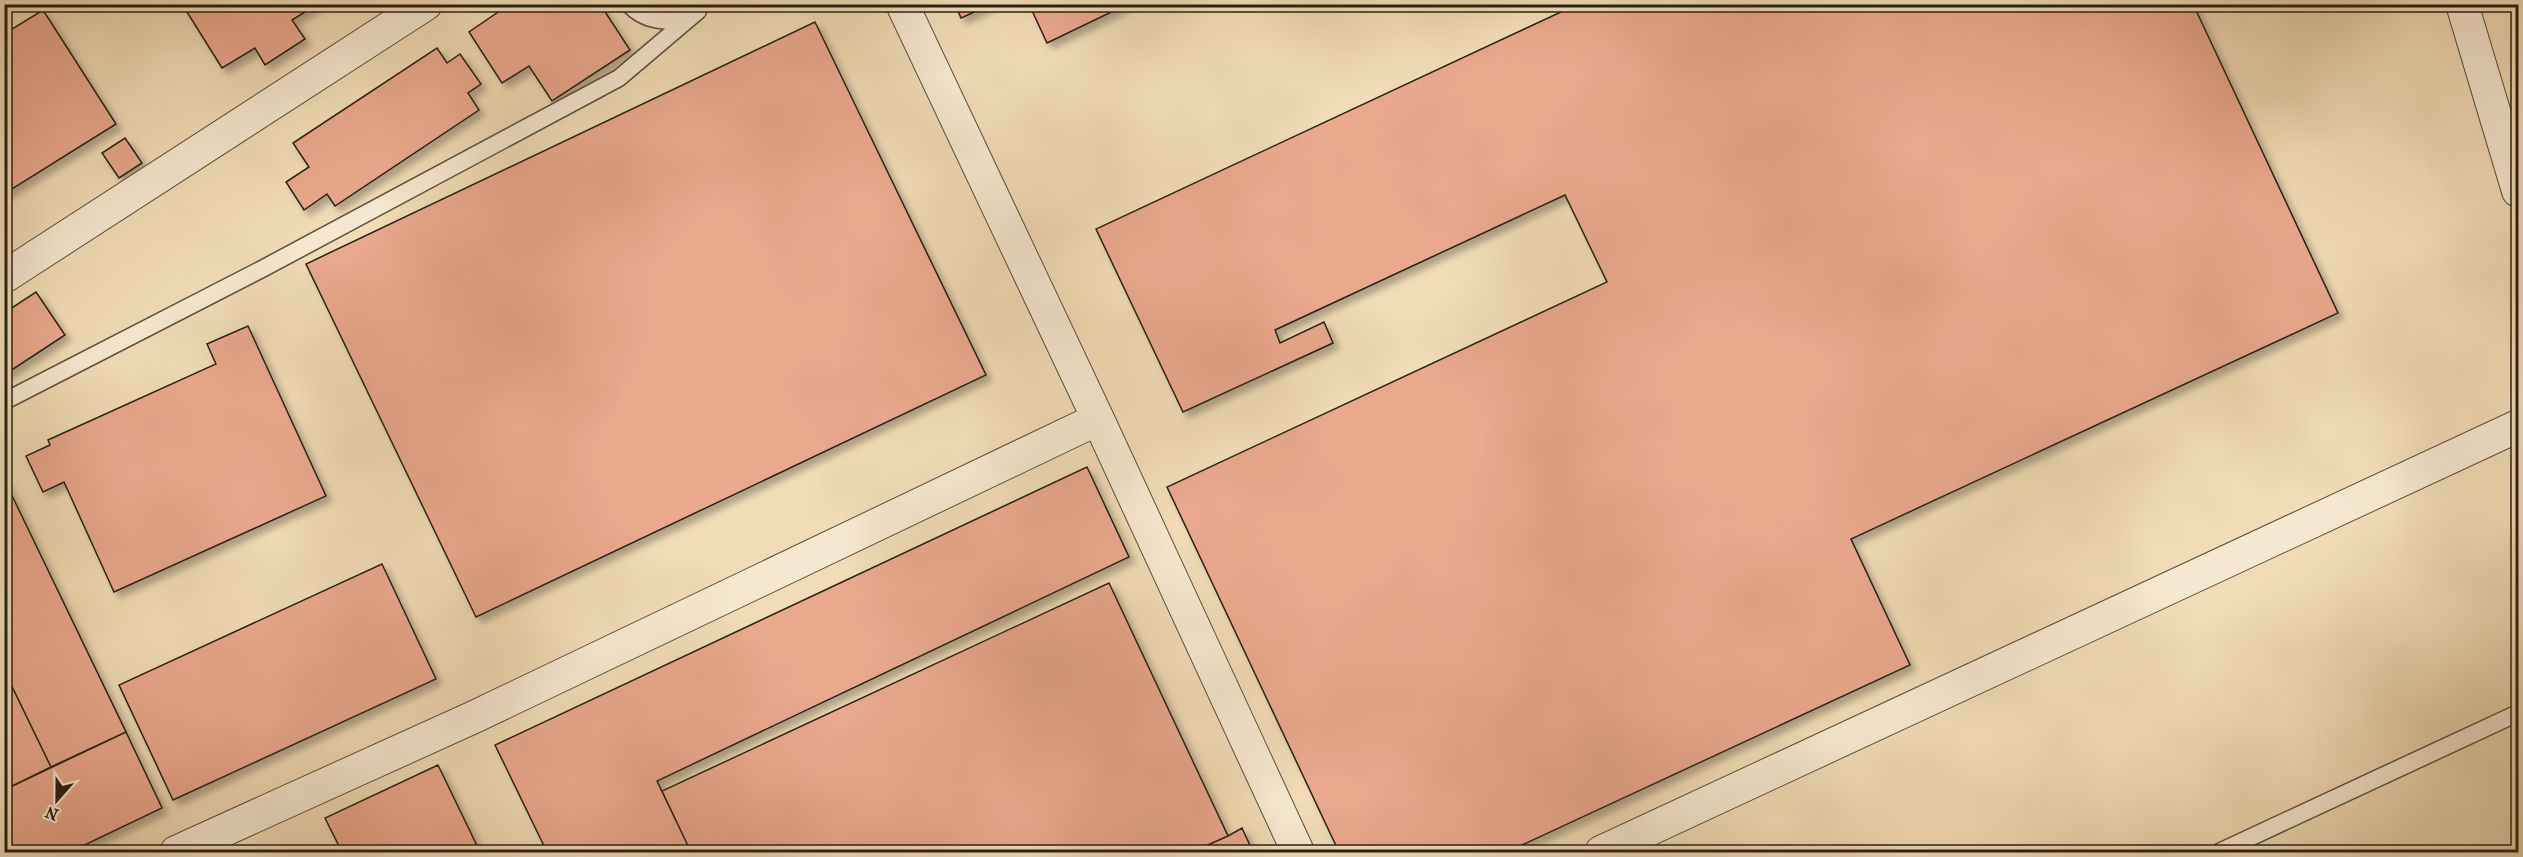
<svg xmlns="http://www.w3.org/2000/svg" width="2523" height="857" font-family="'IM FELL French Canon',serif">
<defs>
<filter id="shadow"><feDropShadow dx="5.5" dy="5.5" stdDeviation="3" flood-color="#0004"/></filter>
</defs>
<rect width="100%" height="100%" fill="#f1dcb6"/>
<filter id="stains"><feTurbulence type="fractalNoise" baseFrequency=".00333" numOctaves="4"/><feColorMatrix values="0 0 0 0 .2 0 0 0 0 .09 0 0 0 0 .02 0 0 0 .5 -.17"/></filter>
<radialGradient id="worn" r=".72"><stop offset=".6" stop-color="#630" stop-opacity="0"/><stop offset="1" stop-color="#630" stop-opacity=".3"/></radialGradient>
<path fill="#eaa88d" stroke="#282016" stroke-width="1.5" filter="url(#shadow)" d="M182,4h136l-26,16 13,19 -40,26 -10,-17 -33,20z
M510,4h90l30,46 -78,51 -23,-35 -27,17 -33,-51z
M955,4h37l-31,14z
M1029,4h99l-81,39z
M1578,4h615l145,309 -487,226 59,126 -403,187h-168l-172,-365 440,-205 -42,-87 -290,135 5,13 44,-21 9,21 -150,69 -87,-183z
M43,10l73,114 -112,70v-160z
M815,22l171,353 -510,242 -170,-353z
M437,48l10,15 13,-9 21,30 -13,9 11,17 -144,96 -8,-12 -23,16 -18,-28 23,-15 -16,-24z
M125,138l17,25 -23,15 -17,-25z
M36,292l29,43 -61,40v-62z
M248,326l78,170 -212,96 -50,-110 -21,10 -17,-36 24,-11 -2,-5 168,-76 -9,-20z
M1087,467l42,90 -472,224 34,71h-144l-52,-107z
M4,479l122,253 -75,35 -47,-97z
M382,564l54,115 -263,121 -54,-115z
M1109,583l119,253 -36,16h-501l-29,-61z
M4,670l47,97 -47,23z
M126,732l36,76 -92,44h-66v-62z
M438,765l42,87h-138l-17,-34z
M1242,828l11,24h-61l36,-16z"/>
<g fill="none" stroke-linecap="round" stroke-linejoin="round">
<defs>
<path id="service" d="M629,4c14,17 41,21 60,11
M5,401l257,-132 357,-191 79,-67
M2219,852l299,-139"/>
<path id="minor" d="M902,4l196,415 200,433
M2462,4l56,187
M4,277l422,-273
M176,852l298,-135 624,-298
M1601,852l917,-426"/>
</defs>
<use href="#service" stroke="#5a4f3e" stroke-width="19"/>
<use href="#minor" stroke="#5a4f3e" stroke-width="34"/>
<use href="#service" stroke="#f6e8d0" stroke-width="16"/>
<use href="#minor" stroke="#f6e8d0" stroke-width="32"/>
</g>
<rect width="2523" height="857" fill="none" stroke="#f1dcb6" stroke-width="24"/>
<rect x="6" y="6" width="2511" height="845" fill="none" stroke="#282016" stroke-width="3"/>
<rect x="12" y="12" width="2499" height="833" fill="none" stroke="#282016" stroke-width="1.5"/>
<g transform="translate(57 800) rotate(201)" stroke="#f6e8d0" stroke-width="4.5" paint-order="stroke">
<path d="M0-4.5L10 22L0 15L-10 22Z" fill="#282016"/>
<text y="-9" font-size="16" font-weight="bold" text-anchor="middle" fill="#282016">N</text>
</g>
<rect width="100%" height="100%" filter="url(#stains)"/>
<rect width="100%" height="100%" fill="url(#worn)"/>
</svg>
